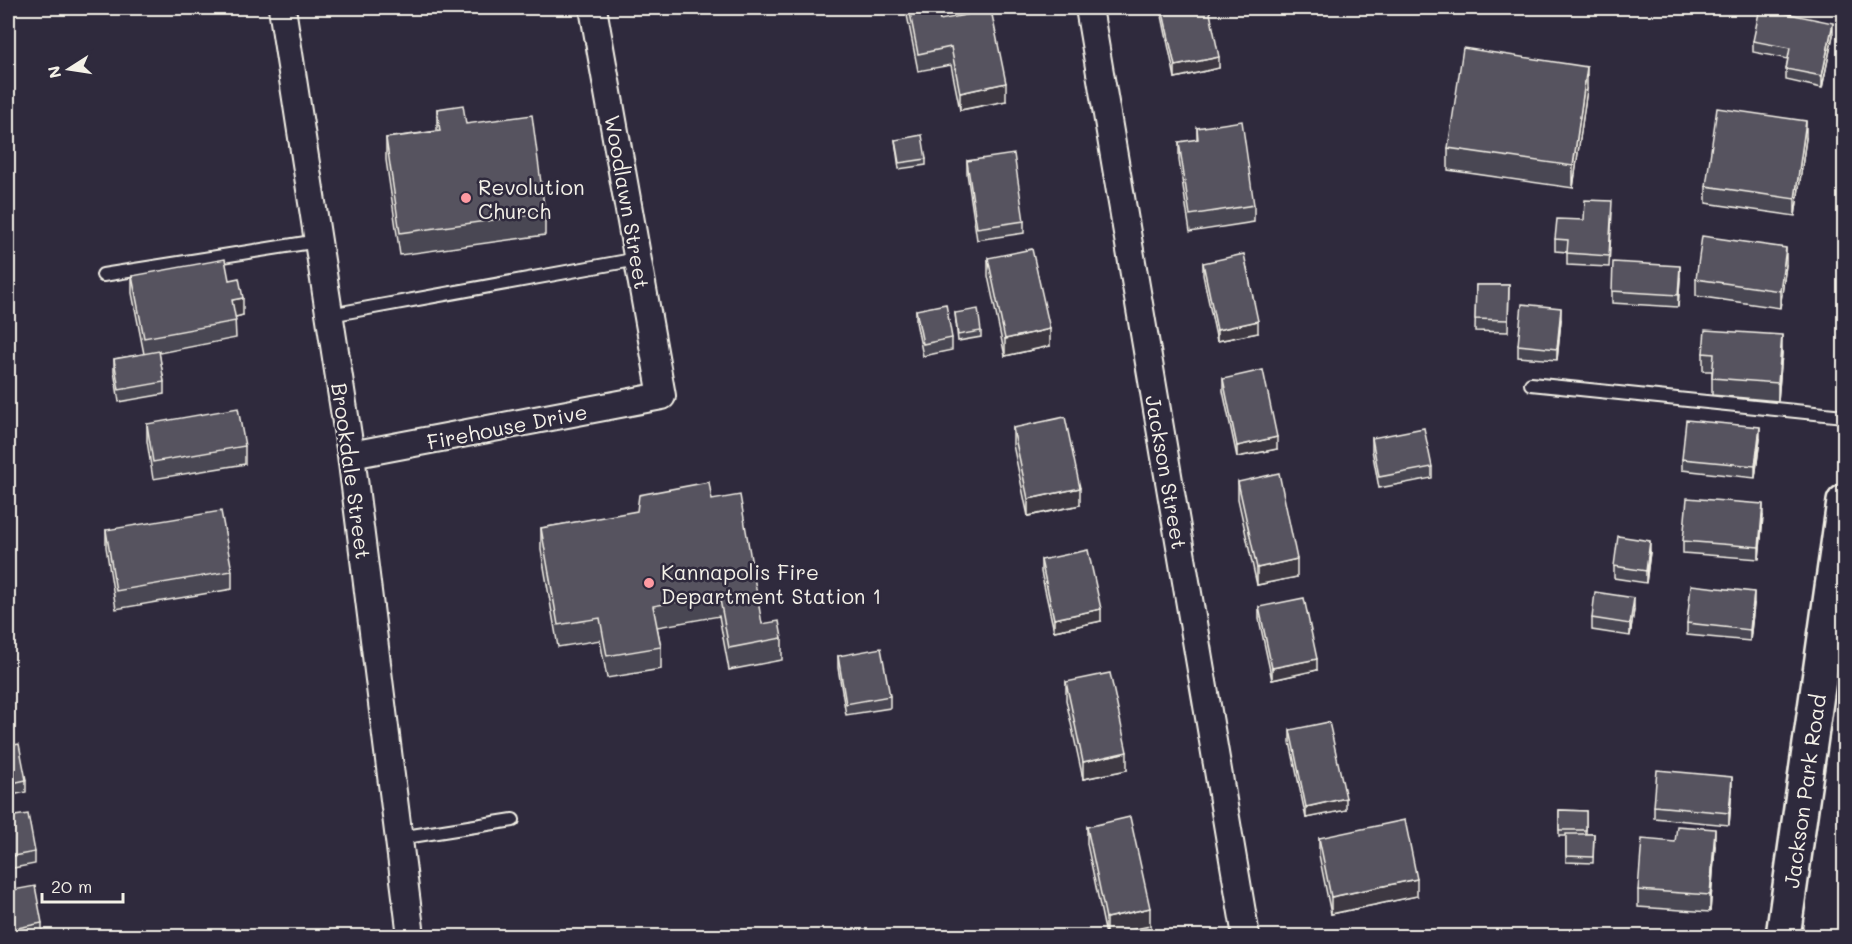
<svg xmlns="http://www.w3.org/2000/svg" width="1852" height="944" font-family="Mali,sans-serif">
<rect width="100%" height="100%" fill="#2f2a3d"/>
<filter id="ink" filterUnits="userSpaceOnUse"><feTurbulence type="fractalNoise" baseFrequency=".0167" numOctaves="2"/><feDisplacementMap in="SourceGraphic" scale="12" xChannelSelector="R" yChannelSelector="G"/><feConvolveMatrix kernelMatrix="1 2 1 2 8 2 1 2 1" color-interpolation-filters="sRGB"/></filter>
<g filter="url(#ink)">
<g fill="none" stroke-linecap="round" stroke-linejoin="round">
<defs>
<path id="lane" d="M103,275l215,-34
M330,315l308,-56
M1531,384l313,32
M399,838l114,-18"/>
<path id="street" d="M282,8l69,447 60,481
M1089,8l157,928
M351,455l311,-59 -69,-388"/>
<path id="secondary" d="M1783,936l61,-434"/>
</defs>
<use href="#lane" stroke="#f4f1e8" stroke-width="16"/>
<use href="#street" stroke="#f4f1e8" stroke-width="30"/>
<use href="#secondary" stroke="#f4f1e8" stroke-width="38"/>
<use href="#lane" stroke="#2f2a3d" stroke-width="12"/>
<use href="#street" stroke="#2f2a3d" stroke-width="26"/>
<use href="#secondary" stroke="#2f2a3d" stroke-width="33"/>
</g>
<path fill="#4a4752" stroke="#f4f1e8" stroke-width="1.5" d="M907,8h30l3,12 66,81 -46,9 -9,-45 -33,6 -11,-56z
M1162,8h47l10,60 -44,10 -13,-62z
M1490,8h29l-1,4z
M1833,35l-11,53 -36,-8v-11l2,-10 -35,-7v-11z
M1587,89l-14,99 -125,-18v-22z
M437,109l29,15 79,89v22l-145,20 -14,-95v-22l51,-7z
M1197,128l57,77v17l-64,10 -11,-72v-18l18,-2z
M1806,138l-11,78 -89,-13v-17z
M895,140l31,19v6l-27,4z
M967,161l57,60v12l-47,7 -10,-67z
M1612,213l-3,54 -42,-2v-13l-12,-1v-12l29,-19z
M988,258l62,88 -45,10 -17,-80z
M1203,263l55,70 -41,8 -14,-66z
M1786,265l-6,43 -84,-12v-17z
M132,276l97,4 14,35 -8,2 1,21 -77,15 5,29v12l-45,8 -5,-31v-12l30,-5 -12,-61z
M1680,278l-2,29 -66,-4v-12z
M1476,285h33l-1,47 -33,-1z
M916,310l36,28v12l-29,6 -7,-34z
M955,313l26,18v6l-23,4z
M1561,320l-4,40 -39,-3v-12z
M1703,353h79l-4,48 -66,-6v-24h-9z
M1223,379l54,70 -40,8 -14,-66z
M147,424l98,22v18l-92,15 -6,-38z
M1013,428l67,77 -52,11 -15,-71z
M1372,438l60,29v11l-53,10 -7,-38z
M1760,439l-5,39 -73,-8v-11z
M1238,482l59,95 -40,8 -19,-86z
M712,500l50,124 20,14v22l-53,10 -10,-54 -62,11 4,20v22l-54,9 -7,-38 -42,7 -17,-97v-22z
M1763,516l-4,43 -76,-6v-12z
M106,530l126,41v18l-116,20 -10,-62z
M1650,552l-4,31 -32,-5v-12z
M1041,560l60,61 -47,10 -13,-59z
M1754,604l-4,37 -63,-6v-12z
M1259,607l58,63 -45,10 -13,-61z
M1634,610l-4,26 -38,-6v-12z
M838,656l52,40v12l-44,7 -8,-47z
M8,679l5,31v12h-5z
M1066,682l61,88 -44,9 -17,-79z
M1290,730l56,80 -40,8 -16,-76z
M8,746l18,34v12l-18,4z
M1732,789l-3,36 -75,-7v-12z
M1559,810l27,1v23h8l-1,29 -27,-1v-26h-7z
M8,817l27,35v12l-27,5z
M1087,827l63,99 -44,9 -19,-91z
M1319,838l98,58 -86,18 -12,-59z
M1675,842l40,4 -5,66 -72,-5v-17z
M8,891l34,32v12l-8,1h-26z"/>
<path fill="#3c3942" stroke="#f4f1e8" stroke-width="1.5" d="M1833,23v12l-11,53v-12z
M1219,57v11l-44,10v-12z
M1587,67v22l-14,99v-22z
M1006,83v18l-46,9v-17z
M1806,121v17l-11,78v-17z
M1786,248v17l-6,43v-17z
M1680,266v12l-2,29v-12z
M243,298v17l-11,3v-18z
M1561,308v12l-4,40v-11z
M1258,321v12l-41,8v-11z
M1050,329v17l-45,10v-17z
M1782,335v18l-4,48v-18z
M1760,427v12l-5,39v-12z
M1277,437v12l-40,8v-11z
M1080,488v17l-52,11v-17z
M1763,504v12l-4,43v-12z
M1650,541v11l-4,31v-12z
M1297,559v18l-40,8v-17z
M1754,592v12l-4,37v-11z
M1634,598v12l-4,26v-12z
M1101,609v12l-47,10v-12z
M1317,659v11l-45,10v-12z
M1127,752v18l-44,9v-17z
M1732,777v12l-3,36v-12z
M1346,798v12l-40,8v-11z
M1715,829v17l-5,66v-17z
M1417,879v17l-86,18v-17z
M1150,908v18l-44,9v-17z"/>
<path fill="#56525f" stroke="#f4f1e8" stroke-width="1.5" d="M909,8h28l3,12 51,-10 15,73 -46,10 -9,-46 -33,7z
M1162,8h47l10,49 -44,9z
M1760,8l73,15 -11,53 -36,-7 4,-21 -37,-7z
M1463,48l124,19 -14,99 -125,-18z
M463,105l3,19 66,-9 13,98 -145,20 -14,-95 54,-7 -3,-22z
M1717,108l89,13 -11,78 -89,-13z
M1242,121l12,84 -64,10 -11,-73 19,-3 -1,-11z
M922,135l4,24 -27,4 -4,-23z
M1014,154l10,67 -47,7 -10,-67z
M1585,200l27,1 -3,55 -42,-3 1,-13 -13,-1 2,-20 27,1z
M1702,236l84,12 -6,43 -84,-12z
M1032,249l18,80 -45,10 -17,-81z
M1244,254l14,67 -41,9 -14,-67z
M225,259l4,21 10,-2 4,20 -11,2 4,21 -92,17 -12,-62z
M1613,262l67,4 -2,29 -66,-4z
M1476,285h33l-1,35 -33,-1z
M946,304l6,34 -29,6 -7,-34z
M1522,304l39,4 -4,41 -39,-4z
M978,309l3,22 -23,4 -3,-22z
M1705,330l77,5 -4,48 -66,-5 2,-24 -11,-1z
M159,351l5,31 -45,8 -5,-31z
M1263,370l14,67 -40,9 -14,-67z
M238,408l7,38 -92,16 -6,-38z
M1065,417l15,71 -52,11 -15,-71z
M1686,420l74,7 -5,39 -73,-7z
M1424,428l8,39 -53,10 -7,-39z
M1279,473l18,86 -40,9 -19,-86z
M709,482l3,18 28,-5 22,129 17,-3 3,17 -53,10 -10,-54 -66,12 8,41 -54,9 -7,-38 -42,7 -17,-97 96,-17 2,-16z
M1687,498l76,6 -4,43 -76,-6z
M221,511l11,60 -116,20 -10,-61z
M1618,536l32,5 -4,30 -32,-5z
M1088,550l13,59 -47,10 -13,-59z
M1691,585l63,7 -4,38 -63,-7z
M1595,592l39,6 -4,26 -38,-6z
M1304,598l13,61 -45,9 -13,-61z
M881,648l9,48 -44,8 -8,-48z
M1110,673l17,79 -44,10 -17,-80z
M8,679l5,31 -5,1z
M1329,722l17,76 -40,9 -16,-77z
M19,744l7,36 -18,4v-38z
M1657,770l75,7 -3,36 -75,-7z
M1559,810l27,1v19h-27z
M28,814l7,38 -27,5v-40z
M1130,817l20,91 -44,10 -19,-91z
M1405,820l12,59 -86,18 -12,-59z
M1677,826l38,3 -5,66 -72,-5 4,-51 33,3z
M1566,834h28l-1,23 -27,-1z
M35,886l7,37 -34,7v-39z"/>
</g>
<g fill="#ff9aa2" stroke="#2f2a3d" stroke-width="2">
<circle cx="466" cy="198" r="6"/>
<circle cx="649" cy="583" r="6"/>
</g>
<g text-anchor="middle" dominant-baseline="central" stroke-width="5" stroke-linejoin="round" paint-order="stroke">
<g font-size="21" fill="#f4f1e8" stroke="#2f2a3d" text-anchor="start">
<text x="478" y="186">Revolution<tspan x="478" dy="24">Church</tspan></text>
<text x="661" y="571">Kannapolis Fire<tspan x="661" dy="24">Department Station 1</tspan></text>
</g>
<g font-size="21" fill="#f4f1e8" stroke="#2f2a3d">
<text transform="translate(628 202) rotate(80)">Woodlawn Street</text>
<text transform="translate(507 426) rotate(-11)">Firehouse Drive</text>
<text transform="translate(352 471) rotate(82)">Brookdale Street</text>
<text transform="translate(1167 472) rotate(80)">Jackson Street</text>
<text transform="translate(1804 791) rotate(-82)">Jackson Park Road</text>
</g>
</g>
<rect width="1852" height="944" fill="none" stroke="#2f2a3d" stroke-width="30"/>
<rect x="15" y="15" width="1822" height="914" fill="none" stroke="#f4f1e8" stroke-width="2" filter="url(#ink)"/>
<g transform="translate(69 69) rotate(258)" stroke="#2f2a3d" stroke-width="4.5" paint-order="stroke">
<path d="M0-4.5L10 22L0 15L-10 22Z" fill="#f4f1e8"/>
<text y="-9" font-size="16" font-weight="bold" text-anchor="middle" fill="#f4f1e8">N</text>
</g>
<path d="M42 893v9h81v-9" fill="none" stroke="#f4f1e8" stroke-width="3"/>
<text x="51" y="893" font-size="18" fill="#f4f1e8" stroke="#2f2a3d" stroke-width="4.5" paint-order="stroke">20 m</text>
</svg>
